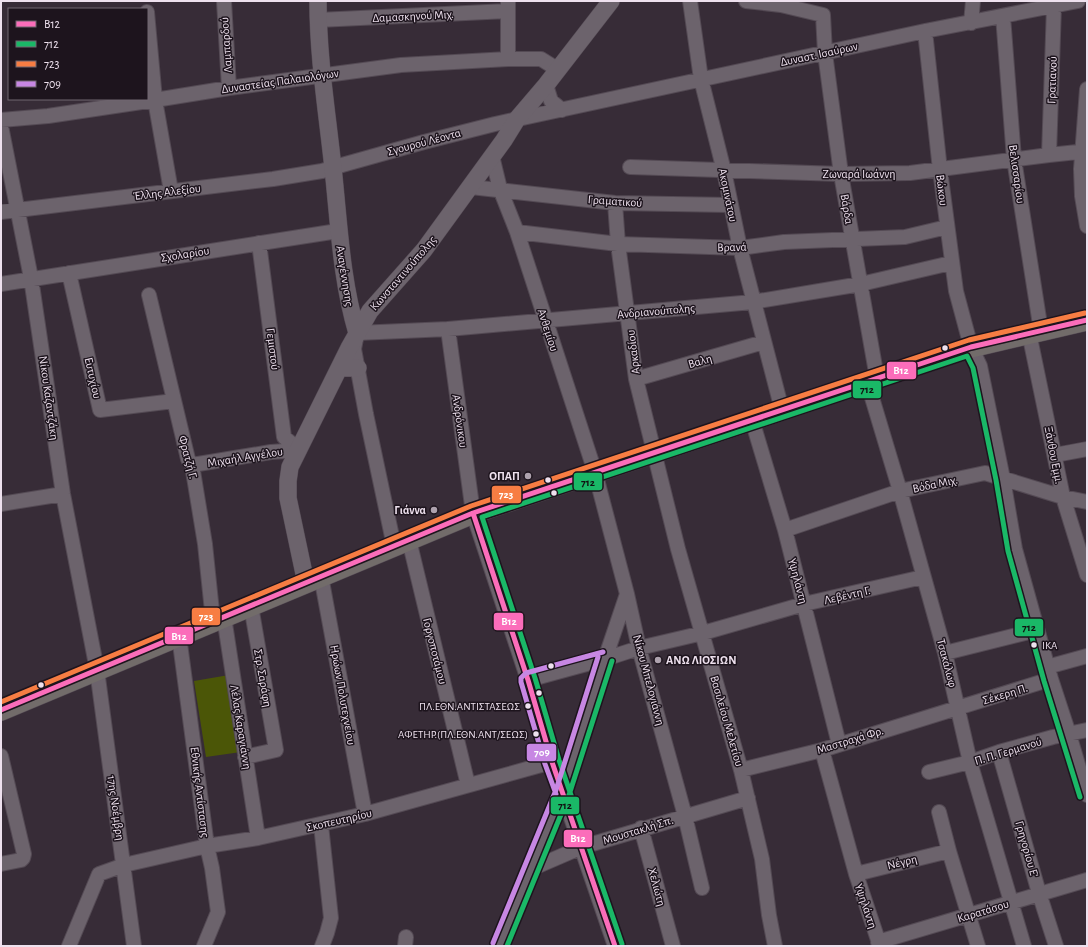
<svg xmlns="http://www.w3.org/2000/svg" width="1088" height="947" font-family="'Alegreya Sans',sans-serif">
<rect width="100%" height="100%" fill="#372c37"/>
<path fill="#4b5607" d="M229,675l12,77 -35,5 -12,-76z"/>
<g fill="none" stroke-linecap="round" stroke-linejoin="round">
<defs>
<path id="minor" d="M224,1l5,87
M690,1l11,78 23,92 16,77 42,162
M746,1l35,4 42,10 2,38 16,121 36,204
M147,12l8,88 16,91
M1003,16l11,143 27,172
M318,20l190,-9
M971,23l2,-22
M925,31l15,139 16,121 15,56 9,19 23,113 12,70 36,130 18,55 18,61
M508,59v-58
M546,85l5,16 11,9
M1087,89l-6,80 1,27 5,30
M1,120l47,-4 107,-16 74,-12 172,-23 107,-6h33l16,10
M1,126l30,152 32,216 34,176 37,276
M1049,155l5,-149
M492,156l8,33 17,43 78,240 32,122 12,54 46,168 17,72
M630,167l211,7 69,-1 139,-18 38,-4
M471,187l144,16 115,2
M615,203l3,41 18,135 42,170 63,221 21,89 7,56 6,31
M1,212l272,-33 49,-8 20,-6 82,-23 71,-18 430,-93 153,-30
M517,232l101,12 122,4 44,-6 121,-5 42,-10
M259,243l25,194 15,13
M69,273l31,137 74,-9
M1,284l337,-53
M149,295l39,164 4,6 13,79 8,77
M448,329l25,184 55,167 24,82 63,184
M1029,333l34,164 24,78
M636,379l128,-37
M867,381l33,110 45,162 25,109 54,184
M752,420l33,110 54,214
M1055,455l32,-6
M192,465l79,-13 28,-2
M1,504l62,-10
M785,530l115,-39 85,-18 78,24 24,5
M409,540l59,245
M394,546l-28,-132 -12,-65 3,-16 91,-4 305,-27 108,-18 90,-21
M321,576l44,238
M224,617l34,221
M179,636l28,210 5,22 6,44 -14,34
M945,653l92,-23
M1047,667l40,-11
M528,680l77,-21 34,-11 64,-15 101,-29 119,-27
M822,750l34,124 24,72
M999,752l40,141 17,53
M1,756l23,98 -1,4 -2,2 -20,4
M245,757l31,-7 -25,-144
M741,770l81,-20 229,-71
M929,772l41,-10 29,-10 54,-15 34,-7
M939,812l10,39 29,95
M321,825l10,93 -4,15 -5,13
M641,828l32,118
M531,869l51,-22 166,-49
M856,874l93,-23
M878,942l209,-62
M69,946l30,-72 25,-9 83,-19 51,-8 107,-24 187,-52
M405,946l1,-9
M499,946l64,-154 42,-133 22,-65"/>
<path id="tertiary" d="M318,1c0,56 9,111 15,167 6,55 8,111 24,165
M340,368h18
M306,583l-18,-85v-17l2,-14 59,-119 21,-37 54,-61 80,-110 13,-21 29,-34 65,-84"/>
<path id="primary" d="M1,710l472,-197 498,-166 116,-27"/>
</defs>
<use href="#minor" stroke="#544a54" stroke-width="16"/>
<use href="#tertiary" stroke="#544a54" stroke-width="18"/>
<use href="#primary" stroke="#544a54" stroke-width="22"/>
<use href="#minor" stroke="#6c636c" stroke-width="14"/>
<use href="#tertiary" stroke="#6c636c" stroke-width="17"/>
<use href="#primary" stroke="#726c6a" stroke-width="21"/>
<defs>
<path id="bus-1" d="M473,513l55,167 24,82 63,184
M1,710l472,-197 498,-166 116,-27"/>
<path id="bus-2" d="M622,944l-63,-184 -24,-82 -53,-161 485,-161 6,12 23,112 12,71 36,130 36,116
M507,946l62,-151 43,-134"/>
<path id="bus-3" d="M1,702l470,-196 498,-166 116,-27"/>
<path id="bus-4" d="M556,794l-11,-30 -24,-82v-4l5,-5 77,-21
M493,943l63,-153 42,-133"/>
</defs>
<use href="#bus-1" stroke="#1d141d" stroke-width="8"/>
<use href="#bus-2" stroke="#1d141d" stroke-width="8"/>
<use href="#bus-3" stroke="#1d141d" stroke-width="8"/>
<use href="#bus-4" stroke="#1d141d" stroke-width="8"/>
<use href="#bus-1" stroke="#fb6dba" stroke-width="5"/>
<use href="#bus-2" stroke="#1ab867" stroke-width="5"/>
<use href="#bus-3" stroke="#f77d43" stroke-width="5"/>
<use href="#bus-4" stroke="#c787e3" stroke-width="5"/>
</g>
<g fill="#eee1ee" stroke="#1d141d" stroke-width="1.5">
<circle cx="945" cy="348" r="3.5"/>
<circle cx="548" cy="480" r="3.5"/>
<circle cx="554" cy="493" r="3.5"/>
<circle cx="1034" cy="645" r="3.5"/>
<circle cx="551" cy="666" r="3.5"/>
<circle cx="41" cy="685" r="3.5"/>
<circle cx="539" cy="693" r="3.5"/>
<circle cx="528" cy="706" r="3.5"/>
<circle cx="536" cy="734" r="3.5"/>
</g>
<g fill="#aea2ae" stroke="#1d141d" stroke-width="1.5">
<circle cx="528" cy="476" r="4"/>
<circle cx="434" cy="510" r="4"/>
<circle cx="658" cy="660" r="4"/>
</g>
<g text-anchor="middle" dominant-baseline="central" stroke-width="3" stroke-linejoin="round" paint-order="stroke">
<g font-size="11" fill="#eee1ee" stroke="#1d141d" text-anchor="end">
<text x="1042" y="645" text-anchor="start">ΙΚΑ</text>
<text x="520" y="706">ΠΛ.ΕΘΝ.ΑΝΤΙΣΤΑΣΕΩΣ</text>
<text x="528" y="734">ΑΦΕΤΗΡ.(ΠΛ.ΕΘΝ.ΑΝΤ/ΣΕΩΣ)</text>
</g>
<g font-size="12" fill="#eee1ee" stroke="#1d141d">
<text transform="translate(413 16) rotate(-3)">Δαμασκηνού Μιχ.</text>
<text transform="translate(226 45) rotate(-94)">Λαμπαρδού</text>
<text transform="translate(819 54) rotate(-12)">Δυναστ. Ισαύρων</text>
<text transform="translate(1052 80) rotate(-88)">Γρατιανού</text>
<text transform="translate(280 81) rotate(-8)">Δυναστείας Παλαιολόγων</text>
<text transform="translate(424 142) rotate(-15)">Σγουρού Λέοντα</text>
<text x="859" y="174">Ζωναρά Ιωάννη</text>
<text transform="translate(1017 174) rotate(82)">Βελισσαρίου</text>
<text transform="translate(942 190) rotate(83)">Βώκου</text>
<text transform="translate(167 192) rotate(-7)">Έλλης Αλεξίου</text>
<text transform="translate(728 195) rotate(78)">Ακομινάτου</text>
<text transform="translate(615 201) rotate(4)">Γραματικού</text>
<text transform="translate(847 209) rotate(80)">Βάρδα</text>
<text transform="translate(732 247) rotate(-1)">Βρανά</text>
<text transform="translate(185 254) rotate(-9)">Σχολαρίου</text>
<text transform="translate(403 273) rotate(-49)">Κωνσταντινούπολης</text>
<text transform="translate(345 276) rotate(81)">Αναγέννησης</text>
<text transform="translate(656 311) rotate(-5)">Ανδριανούπολης</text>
<text transform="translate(548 330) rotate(72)">Ανθεμίου</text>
<text transform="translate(273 349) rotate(83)">Γεμιστού</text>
<text transform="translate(633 352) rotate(-97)">Αρκαδίου</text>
<text transform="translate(700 361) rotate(-16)">Βαλη</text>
<text transform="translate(93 378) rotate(77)">Ευτυχίου</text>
<text transform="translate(49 398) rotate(82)">Νίκου Καζαντζάκη</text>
<text transform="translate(460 421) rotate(82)">Ανδρόνικου</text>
<text transform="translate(1054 455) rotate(79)">Ξάνθου Εμμ.</text>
<text transform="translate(188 457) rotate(75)">Φρατζή Γ.</text>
<text transform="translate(245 457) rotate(-9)">Μιχαήλ Αγγέλου</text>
<text transform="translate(935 484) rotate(-12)">Βόδα Μιχ.</text>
<text transform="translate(798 581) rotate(75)">Υψηλάντη</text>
<text transform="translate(847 595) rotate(-13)">Λεβέντη Γ.</text>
<text transform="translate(435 651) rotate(76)">Γοργοποτάμου</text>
<text transform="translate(947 663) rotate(75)">Τσακάλωφ</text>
<text transform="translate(263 678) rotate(80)">Στρ. Σαράφη</text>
<text transform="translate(649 680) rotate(75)">Νίκου Μπελογιάννη</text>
<text transform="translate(1005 694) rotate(-17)">Σέκερη Π.</text>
<text transform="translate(343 695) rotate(80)">Ηρώων Πολυτεχνείου</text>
<text transform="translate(727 721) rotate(74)">Βασιλείου Μελετίου</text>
<text transform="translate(241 727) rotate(81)">Λέλας Καραγιάννη</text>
<text transform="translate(850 740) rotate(-17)">Μαστραχά Φρ.</text>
<text transform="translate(1008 751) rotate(-17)">Π. Π. Γερμανού</text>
<text transform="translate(200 792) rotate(83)">Εθνικής Αντίστασης</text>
<text transform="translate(116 808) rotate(82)">17ης Νοέμβρη</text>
<text transform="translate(339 820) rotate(-13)">Σκοπευτηρίου</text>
<text transform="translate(638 830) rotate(-17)">Μουστακλή Σπ.</text>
<text transform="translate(1027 849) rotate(74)">Γρηγορίου Ε'</text>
<text transform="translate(902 862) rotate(-14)">Νέγρη</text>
<text transform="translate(657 887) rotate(75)">Χελιώτη</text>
<text transform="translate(866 906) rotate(71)">Υψηλάντη</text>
<text transform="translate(983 911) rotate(-17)">Καρατάσου</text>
</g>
<g font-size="12" font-weight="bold" fill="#eee1ee" stroke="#1d141d" text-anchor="end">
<text x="520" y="476">ΟΠΑΠ</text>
<text x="426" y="510">Γιάννα</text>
<text x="666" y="660" text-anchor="start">ΑΝΩ ΛΙΟΣΙΩΝ</text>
</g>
</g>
<g stroke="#1d141d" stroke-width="1.5">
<rect x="886" y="361" width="31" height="19" rx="4" fill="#fb6dba"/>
<rect x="852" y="380" width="30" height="19" rx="4" fill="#1ab867"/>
<rect x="573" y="472" width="30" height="19" rx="4" fill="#1ab867"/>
<rect x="491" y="485" width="31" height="19" rx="4" fill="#f77d43"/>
<rect x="191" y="607" width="30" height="19" rx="4" fill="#f77d43"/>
<rect x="493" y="612" width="31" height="19" rx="4" fill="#fb6dba"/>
<rect x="1014" y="618" width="30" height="19" rx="4" fill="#1ab867"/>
<rect x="164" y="626" width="30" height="19" rx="4" fill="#fb6dba"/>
<rect x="526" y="743" width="31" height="19" rx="4" fill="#c787e3"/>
<rect x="550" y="796" width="30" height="19" rx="4" fill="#1ab867"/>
<rect x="563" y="829" width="30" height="19" rx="4" fill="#fb6dba"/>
</g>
<g font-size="11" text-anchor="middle" font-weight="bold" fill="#fff">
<text x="901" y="374">Β12</text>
<text x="506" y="498">723</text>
<text x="206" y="620">723</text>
<text x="509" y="625">Β12</text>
<text x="179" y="640">Β12</text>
<text x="542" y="756">709</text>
<text x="578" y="842">Β12</text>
</g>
<g font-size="11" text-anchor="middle" font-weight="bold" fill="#111">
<text x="867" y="393">712</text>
<text x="588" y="486">712</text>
<text x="1029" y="631">712</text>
<text x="565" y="809">712</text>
</g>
<rect width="1088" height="947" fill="none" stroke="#eee1ee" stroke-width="4"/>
<rect x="8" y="8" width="140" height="92" fill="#1d141d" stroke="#716671"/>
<rect x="16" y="21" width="20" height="6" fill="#fb6dba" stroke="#716671"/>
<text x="44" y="28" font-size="12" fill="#eee1ee">Β12</text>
<rect x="16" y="41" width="20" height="6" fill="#1ab867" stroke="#716671"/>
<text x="44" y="48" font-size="12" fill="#eee1ee">712</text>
<rect x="16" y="61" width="20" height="6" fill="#f77d43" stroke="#716671"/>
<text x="44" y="68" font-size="12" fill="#eee1ee">723</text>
<rect x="16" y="81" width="20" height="6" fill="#c787e3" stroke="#716671"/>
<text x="44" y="88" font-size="12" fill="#eee1ee">709</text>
</svg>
